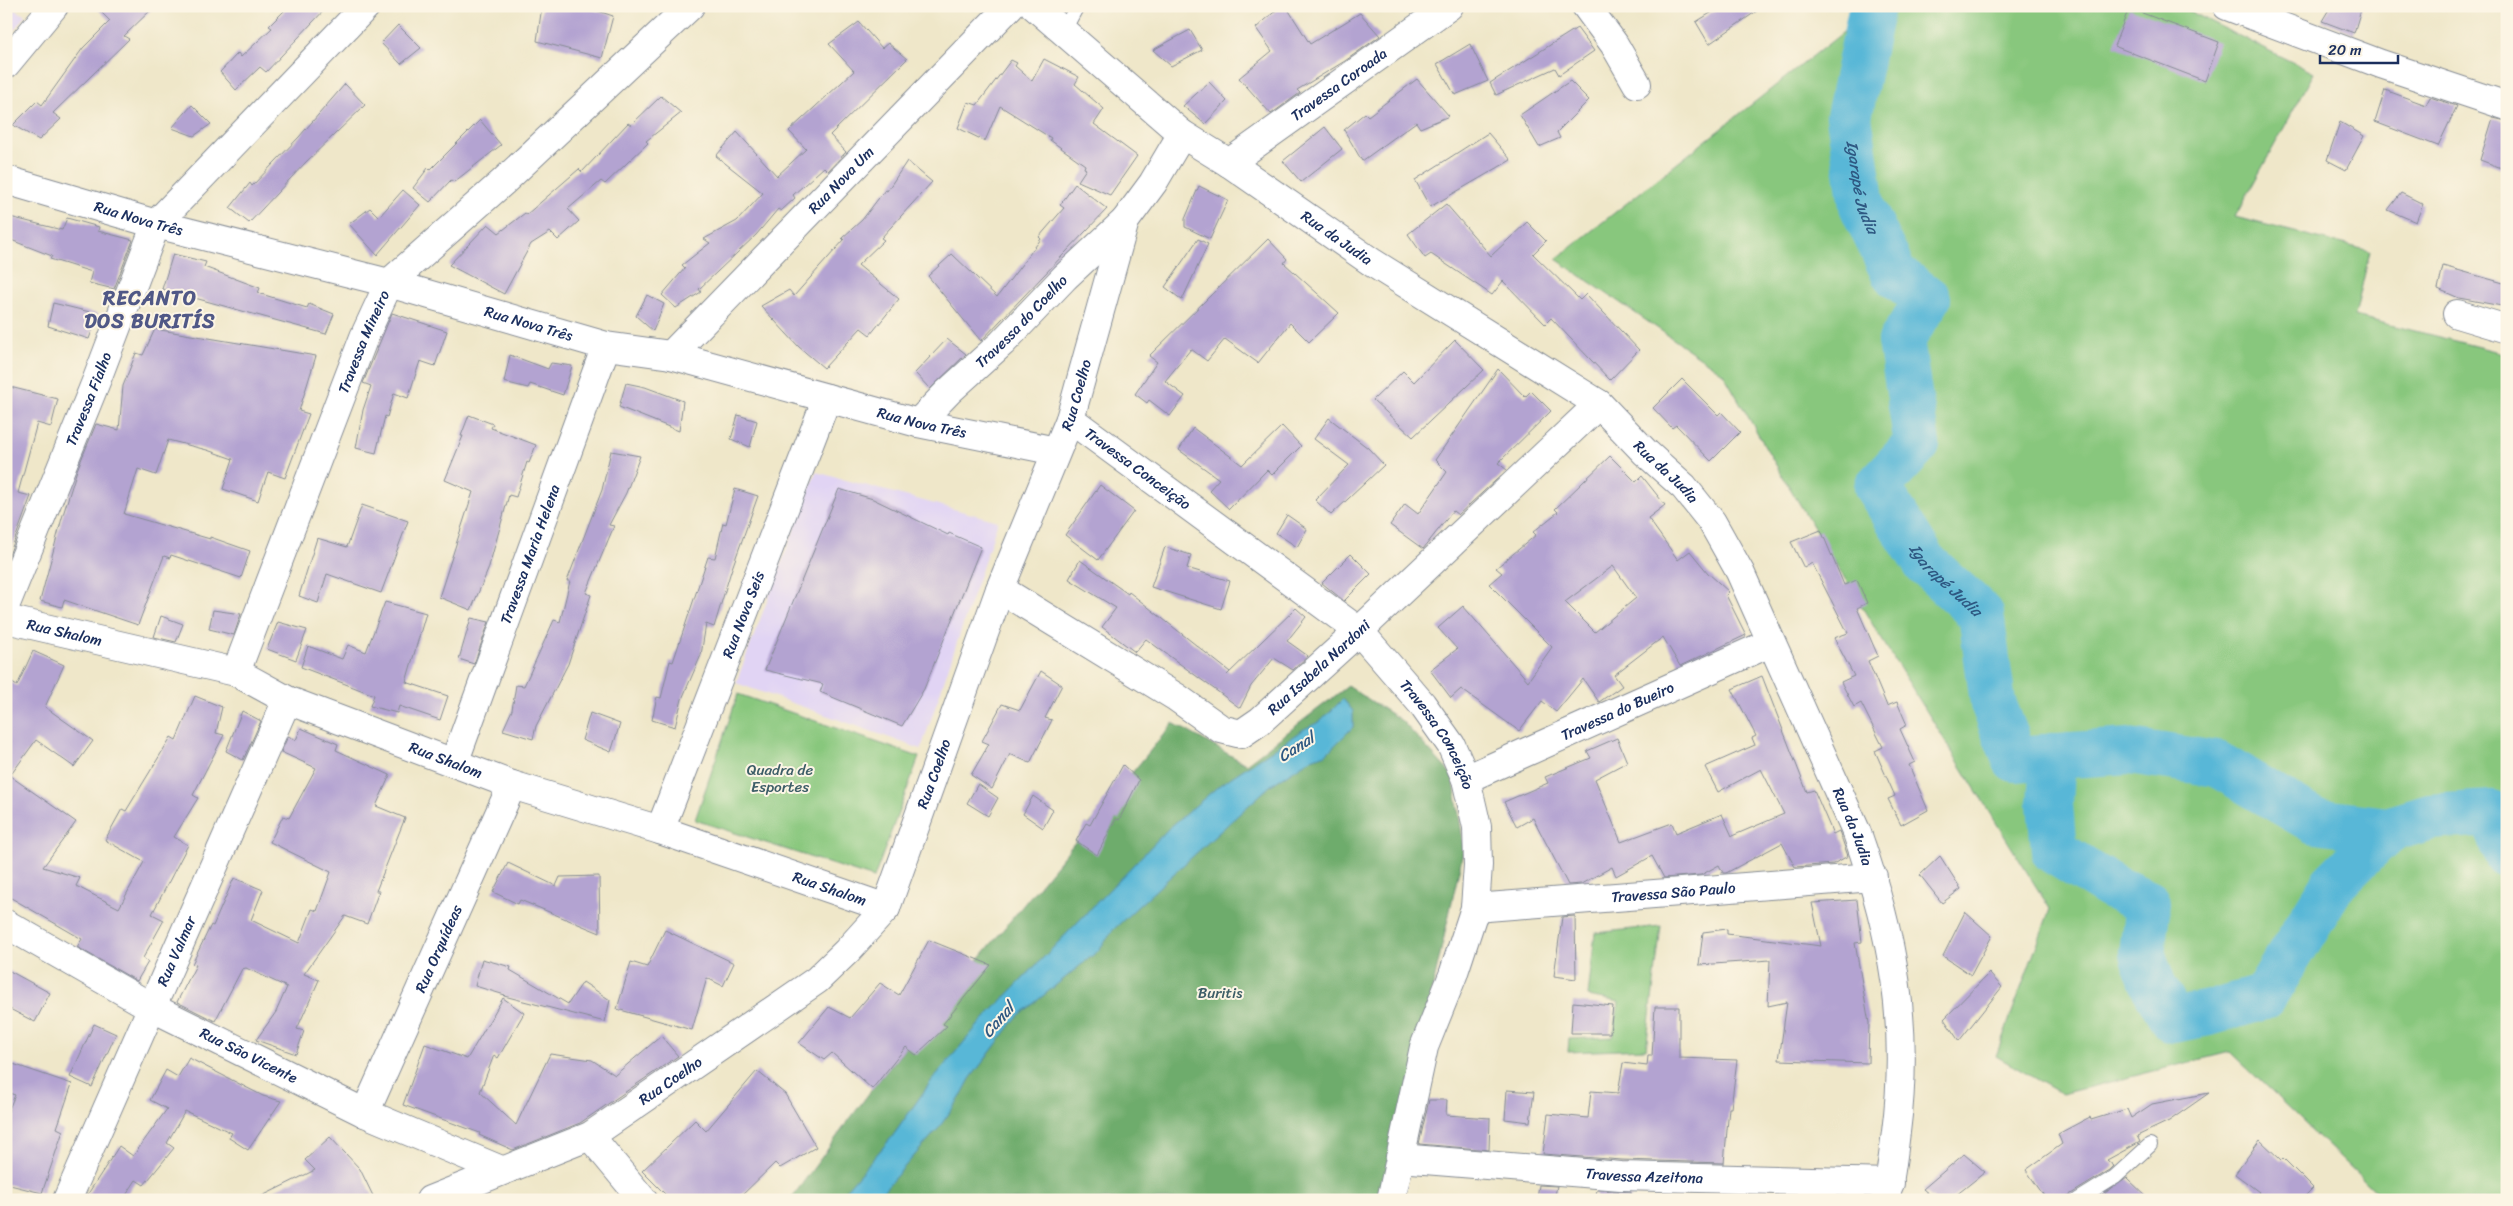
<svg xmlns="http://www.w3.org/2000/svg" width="2513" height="1206" font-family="Sriracha,sans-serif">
<rect width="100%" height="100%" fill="#fcf5e5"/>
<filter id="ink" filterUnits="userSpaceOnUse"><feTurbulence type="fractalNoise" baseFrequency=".02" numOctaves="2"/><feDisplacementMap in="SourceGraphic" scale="10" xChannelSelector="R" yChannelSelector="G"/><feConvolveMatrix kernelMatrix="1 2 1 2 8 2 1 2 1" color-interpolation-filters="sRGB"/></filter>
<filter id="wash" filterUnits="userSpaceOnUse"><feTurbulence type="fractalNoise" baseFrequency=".0096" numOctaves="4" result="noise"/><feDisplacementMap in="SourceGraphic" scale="20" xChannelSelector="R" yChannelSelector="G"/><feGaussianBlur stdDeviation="1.12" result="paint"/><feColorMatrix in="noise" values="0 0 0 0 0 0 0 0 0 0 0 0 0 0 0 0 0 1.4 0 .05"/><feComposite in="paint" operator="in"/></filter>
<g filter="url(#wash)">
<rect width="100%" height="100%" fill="#efe7c9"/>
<path fill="#e1d4f4" d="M6,6l19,9 -19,26z
M816,472l182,49 -77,228 -185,-66z"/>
<path fill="#88c77d" stroke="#527b6e" d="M1850,6h329l135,67 -79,144 135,34 -15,65 152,38v846h-122l-155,-148 -168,42 -66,-38 54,-147 -171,-274 -106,-175 -50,-87 -167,-114 300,-237z
M738,694l181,63 -45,121 -179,-58z
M1661,926l-15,123 -78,3 1,-13 44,-2 6,-35 -31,-6 7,-63z"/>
<path fill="#6eac6c" stroke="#446e65" d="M1348,686l54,35 51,55 11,72 -79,352h-595l82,-111 301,-366 73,41z"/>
<path fill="#59b7d7" stroke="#3a739a" d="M1343,699l10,12v16l-27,27 -15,5 -40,26 -136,124 -22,21 -15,21 -81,66 -47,62 -10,19 -22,31 -63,71h-38l55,-63 40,-57 48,-57 189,-195 52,-44 83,-55 17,-8z"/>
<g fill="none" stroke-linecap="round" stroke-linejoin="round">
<g stroke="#59b7d7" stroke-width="46">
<path id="s1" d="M1872,6l-23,111 13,89 32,68 34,25 -27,42 16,103 -40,43 49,77 55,50 12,89 22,56 114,-8 88,13 98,57 73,9 42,-13 62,-4 15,42"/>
<path d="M2053,756l-3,48 4,47 56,35 38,17 -6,50 12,34 19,33 36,-7 55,-16 69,-113 42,-42 19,-14"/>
</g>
</g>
<g id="blocks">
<path fill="#b3a3d1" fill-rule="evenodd" d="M95,6h60l-31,30 5,3 -76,74 8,6 -22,21 -26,-15 24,-24 5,4 41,-57 27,-27z
M289,6h39l-62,66 -6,-5 -24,23 -16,-18 18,-19 3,4 31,-29 -3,-2z
M542,6h41l30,10 -11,42 -65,-17z
M1281,6h5l24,38 50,-31 20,23 -35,25 -48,29 3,3 -29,21 -32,-36 33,-27 -16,-23z
M1722,6h42l-55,38 -13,-22z
M2331,6h31l-8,27 -32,-12z
M2129,8l90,34 -14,39 -91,-35z
M859,22l23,26 6,-5 19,16 -77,76 16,17 -18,19 -4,-4 -31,28 2,3 -14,13 -3,-2 -22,26 -57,54 2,3 -25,16 -14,-13 23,-27 -3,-3 28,-22 -6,-4 33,-18 26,-28 -47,-37 21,-24 40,44 29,-27 -17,-18 65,-60 -25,-27z
M398,25l23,23 -20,16 -20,-21z
M1577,28l17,23 -35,24 -4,-7 -59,27 -6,-12z
M1190,30l12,20 -31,16 -18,-16z
M1470,44l18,37 -33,14 -18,-31z
M1044,59l35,18 -4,7 29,25 -10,15 43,32 -27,39 -32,-14 8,-12 -2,-1 1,-3 -35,-25 1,-2 -51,-32 -15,35 -27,-13 10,-26 9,3 34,-45 6,3 -2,3 17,15z
M1417,79l32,37 -29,12 -4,-6 -54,39 -18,-31 21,-17 3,3z
M1570,81l19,19 -32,32 3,6 -21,9 -19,-32z
M1209,82l18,19 -22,23 -22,-18z
M345,84l20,21 -60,58 -56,60 -19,-15 20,-25 2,3 47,-49z
M2385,90l41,15 4,-8 27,9 -19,40 -63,-24z
M661,96l20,17 -35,28 2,2 -43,41 -4,-3 -33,28 11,12 -21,19 -8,-8 -19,12 -27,50 -55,-29 39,-41 11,9 26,-20 1,2 53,-46 3,3 46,-49 3,2z
M192,105l19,19 -17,12 -22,-8z
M2493,118l14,3v49l-27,-10z
M480,120l21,25 -47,37 -3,-2 -21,22 -17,-14 15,-20 2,2z
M2340,122l24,14 -18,34 -19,-10z
M1325,127l17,22 -41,33 -18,-21z
M1488,133l23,27 -81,47 -15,-27z
M907,161l25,21 -51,56 3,2 -26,25 41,34 -29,36 -9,-7 -37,40 -25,-21 -38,-41 28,-16 5,6 50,-56 -2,-2 20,-18 23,-30 2,1z
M1075,184l32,25 -126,132 -53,-65 24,-22 45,43 44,-58 -2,-2 25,-29 -4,-3z
M1199,186l29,14 -18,39 -25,-12v-8z
M403,190l17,15 -43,50 -28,-31 21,-16 9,9z
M2401,193l22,11 -7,18 -28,-12z
M1446,204l45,52 36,-34 19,19 -13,13 47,46 6,-6 53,56 -29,30 -59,-62 -6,6 -42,-43 -11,14 -61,-41 -6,4 -17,-24z
M6,216l56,14 5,-12 32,9 -1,4 35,9 -19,49 -25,-6 3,-11 -42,-13 2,-3 -46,-18z
M1198,239l10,5 -26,56 -17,-13z
M1268,239l19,20 -3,4 55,50 -30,29 -19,-19 -32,40 -33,-24 -18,22 -16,-12 -26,32 20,15 -15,20 -21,-16 -2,3 -12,-9 22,-32 -8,-6z
M173,254l33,8 -2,5 56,21 -2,5 49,15 2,-4 25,10 -8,20 -164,-45z
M2443,266l64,18v23l-48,-9 -21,-9z
M647,295l17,9 -11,27 -17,-15z
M53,303l45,11 -9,25 -41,-13z
M392,313l55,18 -12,35 -15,-5 -12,37 -14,-5 -7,24 -2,-1 -9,37 -20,-5 7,-38 8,-24 -8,-3z
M155,329l161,27 -17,55 10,3 -24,64 -17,-6 -10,29 -35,-12 10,-30 -26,-9 -39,-10 -12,35 -18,-6 -14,45 86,25v-2l40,14 -9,27 -70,-23 -1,3 -6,-2 -26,69 -74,-25 -2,7 -22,-6 22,-83 15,-48 19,-46 23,6 4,-44 13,-33 7,2z
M947,339l19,15 -36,35 -15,-16z
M1455,340l29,30 -71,67 -40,-37 30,-29 11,11z
M510,355l38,14 3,-6 21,3 -9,29 -33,-11 -2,4 -24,-6z
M1498,369l27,28 6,-6 20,20 -53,52 9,7 -49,45 -5,-4 -30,38 -33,-24 15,-21 13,10 29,-42 -12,-12z
M1682,379l36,36 3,-3 19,20 -29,29 -35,-36 -4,3 -19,-20z
M626,383l19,4 38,14 -4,30 -60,-24z
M6,386l52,13 -7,28 -14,-4 -19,70 13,3 -23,62z
M469,415l24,9 -2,4 45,17 -7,18 -2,-1 -11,35 -7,-2 -21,75 -17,40 -32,-13 34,-105 -28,-12 18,-44h-2z
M738,415l19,6 -7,26 -19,-8z
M1329,418l39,30 16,17 -53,50 -16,-15 34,-35 -35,-26z
M1282,426l19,20 -29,29 -5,-5 -38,39 -20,-19 10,-11 -40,-29 14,-22 49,37z
M611,451l29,5 -14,37 -17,32 5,1 -28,67 5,2 -23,69 -32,62 -3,13 -30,-9 9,-20 4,-25 8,1 30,-66 6,2 10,-41h-3l35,-91z
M1610,456l26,26 6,-6 23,29 -17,13 30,42 12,-9 18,22 21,19 -3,3 20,40 -66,31 -17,-29 -49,38 8,11 -23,16 -16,-23 -27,33 -14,-11 -23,30 -58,-42 -10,9 -21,-28 27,-21 -19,-21 25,-22 65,75 24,-34 -63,-63 13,-11 -6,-5 40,-33 -3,-3 25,-20 -3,-3zM1613,566l23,32 -41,34 -30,-30z
M1100,485l34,26 -36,49 -33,-25z
M735,489l23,7 -27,75 -17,56 -8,-3 -5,31 -19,44 -7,28 -23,-7 5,-23 4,1 9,-37 3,1 35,-105 7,1 8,-35 3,1z
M839,489l34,10 75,36 1,-2 32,14 -57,142 -22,37 -82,-34 3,-8 -58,-14z
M362,505l46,16 -27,72 -54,-19 -9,29 -19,-7 18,-58 30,9z
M1287,515l20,14 -10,18 -21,-14z
M1821,530l23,55 13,-5 10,23 -10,5 21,48 -10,5 19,45 10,-4 10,23 -7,4 15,33 -6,3 19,45 -27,15 -13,-26 7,-3 -20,-45 8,-4 -22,-44 -7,4 -13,-25 13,-6 -20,-38 14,-5 -36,-70 -8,5 -13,-26z
M1165,547l26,8 -4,13 43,13 -9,28 -70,-22z
M1351,554l20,20 -27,27 -22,-18z
M1080,560l48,34 1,-2 101,80 -3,3 69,-67 10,9 -19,24 21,15 -15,14 -19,-12 -23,28 -11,22 -94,-69 -11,13 -33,-25 14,-19 -47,-29z
M385,602l41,11 -20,69 42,14 -8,24 -41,-14 -2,7 -27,-7 4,-11 -73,-28 7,-21 34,13 6,-14 18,7z
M213,610l28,4 -7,21 -25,-6z
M161,616l22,8 -7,18 -22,-5z
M471,618l18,4 -15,42 -15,-5z
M278,622l29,8 -11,30 -29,-11z
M33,651l31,14 -19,42 48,34 -19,26 -38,-27 -26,36 66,46 -33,45 37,11 -4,8 43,22 25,-46 -39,-22 17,-31 4,2 45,-74 5,3 19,-44 27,11 -6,26 8,2 -31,60 5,3 -24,39 14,8 -36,69 12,6 -21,38 5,4 -11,19 -60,-34 5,-8 -76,-44v-216l11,7z
M1041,671l21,14 -17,33 7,2 -22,43 -20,-9 -18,35 -21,-14 18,-31 -7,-3 20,-37 18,6z
M1762,676l45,116 7,-2 19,44 6,-3 9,25 -15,8 -38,3 -13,-24 -56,30h-3l-4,-8 -18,10 -37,3 -12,-22 -36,20 -4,-9 -31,17 -13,1 -35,-67 -16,9 -13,-25 44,-19 -3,-6 46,-19 -4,-7 30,-13 10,24 -32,17 26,63 51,-19 4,10 46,-19 10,22 52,-22 -23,-45 -43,23 -13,-25 50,-22 -3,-7 4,-2 -24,-47z
M242,711l19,10 -18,39 -17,-9z
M590,713l30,11 -9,28 -29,-12z
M301,728l37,16 -2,6 54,25 -14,31 29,12 -29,73h3l-12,33 -22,-8 -41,58 15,6 -22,49 7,2 -8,23 -40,-14 20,-28 11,-25 -41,-19 -4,1 -27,52 -38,-19 19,-37 -4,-1 19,-39 2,1 21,-48 29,12 -12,30 48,23 13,-34 5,2 14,-39 -61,-30 13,-26 6,2 27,-50 -35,-16 7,-16 8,4z
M1123,765l16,15 -20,40 -3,-1 -19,36 -21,-14 10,-18 4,2z
M978,784l20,14 -10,18 -21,-13z
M1033,796l20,14 -10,18 -20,-14z
M1940,856l21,33 -19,14 -22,-28z
M508,863l48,23 4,-9 39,-1 1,57 -80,-33 -2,4 -25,-12z
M1857,900l5,42 -7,1 14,80 -1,40 -89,-3 8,-58 -19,4 2,-46 -71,5 4,-33 24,-3v5l94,12 -9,-43z
M1965,912l27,24 -21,39 -28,-19z
M1575,916l1,63 -22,-3 8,-59z
M665,930l69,33 -11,23 -16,-8 -15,52 -75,-21 14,-47 16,5z
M929,940l62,25 -48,59 4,2 -31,29 -10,-8 -34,42 -40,-36 -8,7 -25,-17 30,-36 21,11 30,-35 19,12z
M482,959l29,8 -1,3 58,34 15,-22 27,18 -5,22 -101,-26 1,-1 -30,-9z
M6,969l44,24 -15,29 -29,-15z
M1989,973l13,14 -43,54 -15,-22z
M503,998l21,15 -26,45 -4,-3 -14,37 36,33 34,-71 42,6 23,15 46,-39 17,20 -98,67 -67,27 -34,-15 1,-2 -77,-28 22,-61 42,15z
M1573,1002l40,4 -3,27h-39z
M1655,1007h24v51l58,2 -6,48h-2l-5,55 -102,-3 -79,-6 5,-40 40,4 3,-27 27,2 5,-30 24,3 1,-10h4z
M94,1024l22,10 -24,53 -22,-10z
M189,1058l74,38 18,5 -33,49 -19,-12 3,-5 -47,-22 -18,32 7,5 -30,37 -8,-5 -13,20h-39l35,-54 14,10 34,-47 -17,-9 16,-30 12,7z
M13,1064l59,20 -15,44 6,3 -21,62 -36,-9v-68l9,-21 -9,-3v-7z
M757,1071l28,23 31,53 -36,21 -5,-5 -38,37h-66l-29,-29 53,-51 11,11z
M1507,1090l27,2 -4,30 -25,-3z
M2209,1093l-40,28 -32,15 3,6 -33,18 7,6 -4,4 -49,30h-14l-21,-30 36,-26 -4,-10 32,-17 1,3 36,-11 4,9 21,-14z
M1429,1100h18l-1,15 44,3 -1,32 -70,-6z
M330,1137l30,32 15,31h-121l61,-30 -10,-10z
M2260,1140l21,20 2,-2 30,30 -12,12h-47l5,-8 -24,-18z
M1964,1154l21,18 -35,28h-14l-13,-11z
M2127,1178l23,22h-40l-5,-7z
M1539,1185l18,1 -3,14h-17z
M1597,1190l34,2v8h-36z"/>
</g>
</g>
<g filter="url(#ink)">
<use href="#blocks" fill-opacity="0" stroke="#858b94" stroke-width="1"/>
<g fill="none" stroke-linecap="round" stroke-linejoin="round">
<defs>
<path id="service" d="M1063,32l14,-26
M2078,1200l37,-23 35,-32"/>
<g id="minor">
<path id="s2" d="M1034,6l148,128 47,29 144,100 226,141 46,48 39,35 28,35 28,50 117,261c36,102 53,191 39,299 -3,23 -5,46 -11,68"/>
<path d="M1586,6l28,38 23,40"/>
<path d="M2227,6l154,58 126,42"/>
<path d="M6,64l48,-58"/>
<path id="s3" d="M1229,163l220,-157"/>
<path id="s4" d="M6,180l150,44 233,59 217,63 65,9 247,68 138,28"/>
<path d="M2457,314l50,15"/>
<path id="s5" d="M671,355l339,-349"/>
<path id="s6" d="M1070,419l289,212 63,73 29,41 15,34 11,48 1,38 -3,43 -22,67 -29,72 -33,153"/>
<path id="s7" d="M918,423l30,-31 54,-49 63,-66 60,-56"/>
<path id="s8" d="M1000,589l176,108 45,32 20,5 19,-13 99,-90 240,-227"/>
<path id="s9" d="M6,604l91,-225 59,-155 210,-218"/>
<path id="s10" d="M6,619l230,53 51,28 225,85 148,45 226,78"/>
<path id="s11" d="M236,672l128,-335 25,-54 114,-101 187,-176"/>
<path id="s12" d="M454,763l152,-417"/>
<path id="s13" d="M1466,779l304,-136"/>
<path id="s14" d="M660,830l167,-432"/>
<path id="s15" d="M1475,908l398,-31"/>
<path id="s16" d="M6,924l147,84 212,105 136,57"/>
<path id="s17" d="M365,1113l147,-328"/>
<path d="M590,1136l53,64"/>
<path id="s18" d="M1400,1158l221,18 269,7"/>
<path id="s19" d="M67,1200l220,-500"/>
<path id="s20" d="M430,1200l160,-64 227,-156 30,-29 39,-43 114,-319 70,-170 55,-198 28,-38 29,-49"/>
</g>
</defs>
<use href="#service" stroke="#858b94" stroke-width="16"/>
<use href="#minor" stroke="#858b94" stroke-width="30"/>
<use href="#service" stroke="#fff" stroke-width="14"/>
<use href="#minor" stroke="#fff" stroke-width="28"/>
</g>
</g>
<g text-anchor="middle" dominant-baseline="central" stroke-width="4" stroke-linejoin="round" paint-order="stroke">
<g font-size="15" fill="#1b2f5e" stroke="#fcf5e5">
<text stroke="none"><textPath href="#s3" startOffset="135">Travessa Coroada</textPath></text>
<text stroke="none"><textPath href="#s5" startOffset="244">Rua Nova Um</textPath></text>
<text stroke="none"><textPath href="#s4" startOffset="138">Rua Nova Três</textPath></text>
<text stroke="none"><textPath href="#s2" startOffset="382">Rua da Judia</textPath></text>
<text stroke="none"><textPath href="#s7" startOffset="145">Travessa do Coelho</textPath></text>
<text stroke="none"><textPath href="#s4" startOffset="542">Rua Nova Três</textPath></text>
<text stroke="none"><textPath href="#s11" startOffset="354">Travessa Mineiro</textPath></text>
<text stroke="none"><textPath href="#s20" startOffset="1095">Rua Coelho</textPath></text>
<text stroke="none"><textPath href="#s9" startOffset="221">Travessa Fialho</textPath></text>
<text stroke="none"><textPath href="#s4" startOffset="948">Rua Nova Três</textPath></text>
<text stroke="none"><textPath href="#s6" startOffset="84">Travessa Conceição</textPath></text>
<text stroke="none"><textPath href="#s2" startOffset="788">Rua da Judia</textPath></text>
<text stroke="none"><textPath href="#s12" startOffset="222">Travessa Maria Helena</textPath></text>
<text stroke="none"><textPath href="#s14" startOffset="231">Rua Nova Seis</textPath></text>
<text stroke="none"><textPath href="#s10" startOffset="60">Rua Shalom</textPath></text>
<text stroke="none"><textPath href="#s8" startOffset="385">Rua Isabela Nardoni</textPath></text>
<text stroke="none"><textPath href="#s13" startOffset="166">Travessa do Bueiro</textPath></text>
<text stroke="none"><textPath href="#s6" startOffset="489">Travessa Conceição</textPath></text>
<text stroke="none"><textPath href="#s10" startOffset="464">Rua Shalom</textPath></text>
<text stroke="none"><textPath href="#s20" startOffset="690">Rua Coelho</textPath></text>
<text stroke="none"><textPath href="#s2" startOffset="1192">Rua da Judia</textPath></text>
<text stroke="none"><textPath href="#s10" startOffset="869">Rua Shalom</textPath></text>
<text stroke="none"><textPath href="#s15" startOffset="199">Travessa São Paulo</textPath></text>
<text stroke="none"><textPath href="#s17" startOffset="180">Rua Orquídeas</textPath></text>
<text stroke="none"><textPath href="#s19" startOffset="272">Rua Valmar</textPath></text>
<text stroke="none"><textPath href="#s16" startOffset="276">Rua São Vicente</textPath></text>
<text stroke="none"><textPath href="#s20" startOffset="270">Rua Coelho</textPath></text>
<text stroke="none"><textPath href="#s18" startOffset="245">Travessa Azeitona</textPath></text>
</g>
<g font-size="15" fill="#3c5d67" stroke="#fcf5e5">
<text x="780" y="770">Quadra de<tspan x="780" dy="17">Esportes</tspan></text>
<text x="1220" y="993">Buritis</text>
</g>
<g font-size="16" font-style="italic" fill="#2e5882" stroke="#fcf5e5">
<text stroke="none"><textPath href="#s1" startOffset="185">Igarapé Judia</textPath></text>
<text stroke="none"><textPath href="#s1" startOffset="650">Igarapé Judia</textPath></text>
<text transform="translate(1296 747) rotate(-33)">Canal</text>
<text transform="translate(998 1020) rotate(-49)">Canal</text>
</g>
<g font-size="20" font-weight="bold" letter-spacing="1" fill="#505886" stroke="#fcf5e5">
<text x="150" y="298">RECANTO<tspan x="150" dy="23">DOS BURITÍS</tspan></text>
</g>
</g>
<rect width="2513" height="1206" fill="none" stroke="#fcf5e5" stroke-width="25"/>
<path d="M2320 55v8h78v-8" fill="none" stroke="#1b2f5e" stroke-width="2.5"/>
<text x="2328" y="55" font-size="15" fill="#1b2f5e" stroke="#fcf5e5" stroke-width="4" paint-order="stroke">20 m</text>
</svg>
